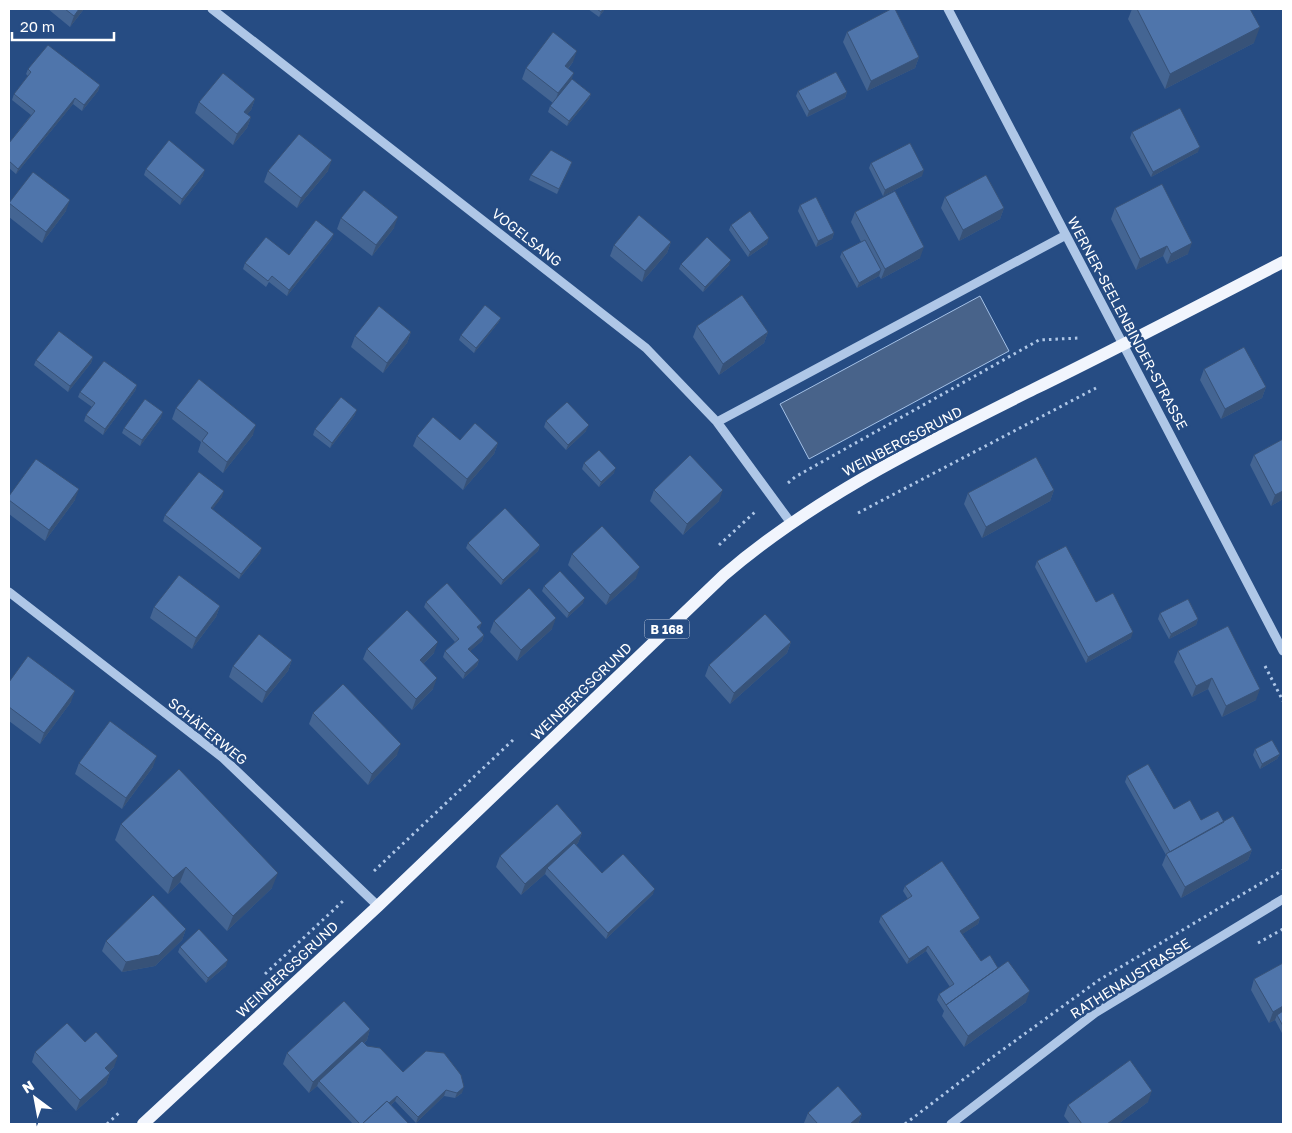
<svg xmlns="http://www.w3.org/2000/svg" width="1292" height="1133" font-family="'Golos Text',sans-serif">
<rect width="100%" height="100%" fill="#264c83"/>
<path fill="#48638a" stroke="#a4c1e7" d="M980,296l29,55 -200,108 -29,-55z"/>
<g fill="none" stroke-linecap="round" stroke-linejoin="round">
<path stroke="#afc7e7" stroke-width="3" stroke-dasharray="2.5 4" stroke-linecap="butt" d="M788,483l7,-6 244,-137 40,-2
M858,513l238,-125
M719,545l36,-33
M1265,666l18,35
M374,871l139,-131
M1258,943l25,-14
M265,974l78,-73
M107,1124l14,-13
M905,1124l85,-65 109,-79 184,-110"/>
<path stroke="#afc7e7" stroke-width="9" d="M212,9l434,339 71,74 74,101
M948,9l335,642
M717,422l349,-187
M9,592l214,166 155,148
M951,1124l144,-111 188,-114"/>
<path stroke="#f1f5fd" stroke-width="12" d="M143,1124l235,-218 346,-331c92,-79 202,-132 310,-186 84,-41 166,-84 249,-127"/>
</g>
<path fill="#446593" d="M48,9h36l-14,18z
M588,9h17l-6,8z
M1132,9h118l4,34 -89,46 -37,-70z
M847,32l72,25 -4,11 -48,23 -24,-49z
M573,62l-5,7 4,10 19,15 -2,5 -22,27 -19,-14 2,-6 3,-3 -31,-24 4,-11z
M28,69l72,16 -2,6 -16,20 -9,-7 -57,70 -7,-6v-25l22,-28 -19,-15 2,-6 14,-18 -2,-2z
M798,91l49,1 -2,6 -38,19 -11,-21z
M255,99l-4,11 -4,4 4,3 -4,11 -14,17 -38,-32 4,-11z
M1132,132l66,20 -47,25 -21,-39z
M572,162l-15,32 -28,-14 2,-5z
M871,163l51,13 -39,20 -14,-28z
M146,169l57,7 -23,29 -36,-30z
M268,171h60l-31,37 -33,-26z
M945,197l59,11 -4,11 -41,22 -18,-33z
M9,203l57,8 -24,32 -33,-26z
M800,205l34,28 -2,6 -16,8 -18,-36z
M1115,208l73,46 -21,10 -4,-8 -27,14 -25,-51z
M855,212l65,46 -39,21 -2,-3 -22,12 -17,-31 2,-5 19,-10 -10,-20z
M341,218l53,10 -22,28 -35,-27z
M731,225l36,19 -19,13 -19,-27z
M332,239l-45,57 -18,-14 -3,5 -23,-18 2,-6 44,-8z
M671,242l-4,11 -25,29 -32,-26 4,-11z
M681,264l48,1 -26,27 -24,-23z
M501,318l-3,5 -24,30 -15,-13 2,-5z
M697,326l71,6 -4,11 -45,32 -26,-38z
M411,332l-4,11 -24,30 -32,-26 4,-11z
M93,357l-2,6 -23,29 -34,-27 2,-5z
M1204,369l62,18 -4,11 -41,21 -21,-39z
M137,385l-2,6 -32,44 -19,-14 2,-6 6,-8 -14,-10 2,-5z
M176,408l77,27 -30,38 -25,-21 3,-10 -29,-23z
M355,415l-25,33 -17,-13 2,-6z
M161,418l-21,28 -18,-13 2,-5z
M546,421l40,10 -20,19 -22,-23z
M417,436l43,4 38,3 -4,11 -31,36 -50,-44z
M1283,439v60l-12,7 -21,-41 4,-10z
M584,463l30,10 -15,14 -17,-18z
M654,490l65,11 -36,34 -33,-34z
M1054,490l-4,11 -68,37 -18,-34 4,-11z
M9,496l66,4 -30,41 -36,-27z
M222,497l-10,12 48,44 -21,26 -76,-58 2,-6z
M468,543l72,2 -2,6 -37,34 -35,-37z
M572,554l64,24 -30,27 -38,-40z
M1037,561l59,41 35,36 -45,25 -51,-96z
M544,586l39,17 -16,15 -25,-27z
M426,602l54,26 -1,1 5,6 -2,6 -12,10 9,9 -2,6 -14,13 -20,-22 2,-6 10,-9 -31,-35z
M220,606l-4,11 -24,32 -42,-31 4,-11z
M1160,613l38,6 -2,6 -27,14 -11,-20z
M494,621l58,8 -35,32 -27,-29z
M791,642l-4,11 -57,51 -25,-28 4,-11z
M367,649l67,4 -11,11 10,25 -21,21 -49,-51z
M1178,651l78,49 -34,17 -14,-28 -16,8 -18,-35z
M292,660l-4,11 -26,32 -33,-26 4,-11z
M9,682l62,20 -31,42 -31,-23z
M313,713l84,42 -29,30 -59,-61z
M1255,749l25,5 -3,5 -17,10 -7,-14z
M79,763l74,4 -31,42 -47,-35z
M1127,776l47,33 27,11 23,2 28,28 -4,10 -67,38 -19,-33 4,-10 -41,-73z
M121,824l151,64 -45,43 -47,-49 -12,12 -53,-54z
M582,833l-4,10 -2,2 26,28 51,21 -47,45 -61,-65 -24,21 -25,-28 4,-11z
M905,886l75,32 -2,6 -16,10 19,27 17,7 28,34 -62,45 -22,-31 2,-5 -7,-11 2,-6 11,-7 -24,-36 -19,13 -28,-42 2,-6 27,-17 -5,-8z
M186,929l-4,11 -27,26 -33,6 -20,-21 4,-10z
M180,947l46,19 -20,17 -28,-31z
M1283,963v72l-8,-15 -6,3 -18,-33 3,-11z
M370,1029l-3,11 -3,3 3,3 36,26 59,21 -7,5 -11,-2 -28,27 -21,-22 -4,4 18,19h-56l-36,-38 -8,7 -26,-29 4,-11z
M85,1042l29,25 -5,5 1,1 -4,11 -30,27 -44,-49 3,-10z
M1148,1102l-30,22h-48l-6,-8 4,-11z
M808,1113l54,1 -4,10h-53l-1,-1z"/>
<path fill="#375278" d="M79,9h5l-14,18 4,-11z
M603,9h2l-6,8 2,-5z
M1260,27l-6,16 -89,46 5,-15z
M577,51l-4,11 -12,15 4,-11z
M919,57l-4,11 -48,23 4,-10z
M574,73l-4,11 -16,20 4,-11z
M100,85l-2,6 -16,20 2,-6z
M847,92l-2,6 -38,19 2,-6z
M591,94l-2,5 -22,27 2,-5z
M75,98l-2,6 -57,70 2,-5z
M255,99l-4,11 -11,13 4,-11z
M251,117l-4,11 -14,17 4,-11z
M1200,147l-2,5 -47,25 2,-5z
M332,160l-4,11 -31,37 4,-10z
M572,162l-2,6 -13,26 2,-5z
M205,170l-2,6 -23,29 2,-6z
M924,170l-2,6 -39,20 2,-6z
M70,200l-4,11 -24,32 4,-11z
M1004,208l-4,11 -41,22 4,-11z
M398,217l-4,11 -22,28 4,-11z
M834,233l-2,6 -16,8 2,-6z
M334,234l-2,5 -45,57 2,-6z
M769,238l-2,6 -19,13 2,-5z
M671,242l-4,11 -25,29 3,-11z
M1192,243l-4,11 -21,10 4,-10z
M1167,246l-4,10 -27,14 4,-11z
M924,247l-4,11 -39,21 4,-10z
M731,260l-2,5 -26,27 2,-5z
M881,270l-2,6 -22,12 2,-5z
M501,318l-3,5 -24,30 2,-5z
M411,332l-4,11 -24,30 4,-10z
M768,332l-4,11 -45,32 4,-11z
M93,357l-2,6 -23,29 2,-6z
M137,385l-2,6 -32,44 2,-6z
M1266,387l-4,11 -41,21 4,-10z
M357,410l-2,5 -25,33 2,-5z
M163,412l-2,6 -21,28 2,-6z
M256,425l-3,10 -30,38 4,-11z
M589,425l-3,6 -20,19 2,-5z
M498,443l-4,11 -31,36 4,-11z
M616,468l-2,5 -15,14 2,-5z
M79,489l-4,11 -30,41 4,-11z
M723,490l-4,11 -36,34 4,-11z
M1054,490l-4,11 -68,37 4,-11z
M224,491l-2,6 -13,17 2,-6z
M1283,491v8l-12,7 4,-11z
M540,545l-2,6 -37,34 2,-5z
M262,548l-2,5 -21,26 2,-5z
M640,567l-4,11 -30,27 4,-10z
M585,598l-2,5 -16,15 2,-5z
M220,606l-4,11 -24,32 4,-11z
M556,618l-4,11 -35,32 4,-11z
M1198,619l-2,6 -27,14 2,-5z
M482,623l-2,5 -5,5 2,-6z
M1133,632l-2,6 -45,25 2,-6z
M484,635l-2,6 -16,14 2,-6z
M438,642l-4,11 -18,18 4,-11z
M791,642l-4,11 -57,51 4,-11z
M292,660l-4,11 -26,32 4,-11z
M479,660l-2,6 -14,13 2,-6z
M437,678l-4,11 -21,21 4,-11z
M1212,678l-4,11 -16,8 4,-11z
M1260,689l-4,11 -34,17 4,-11z
M75,691l-4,11 -31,42 4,-11z
M401,744l-4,11 -29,30 4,-11z
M1280,754l-3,5 -17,10 2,-5z
M157,756l-4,11 -31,42 4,-11z
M582,833l-4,10 -29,27 -2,-2 -2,6 -24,21 4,-11z
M1252,850l-4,10 -67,38 4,-11z
M186,867l-6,15 -12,12 5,-16z
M278,873l-6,15 -45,43 6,-15z
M655,889l-2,5 -47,45 2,-6z
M980,918l-2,6 -20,13 2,-6z
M186,929l-4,11 -27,26 -33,6 4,-10z
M928,946l-2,5 -19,13 2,-5z
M228,960l-2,6 -20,17 2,-5z
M1030,991l-4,11 -62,45 4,-11z
M1283,1006v9h-6l-2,5 -6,3 4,-11z
M370,1029l-3,11 -46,42 -2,-1 -2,5 -8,7 4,-11z
M118,1056l-4,11 -13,12 4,-11z
M110,1073l-4,11 -30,27 4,-11z
M464,1087l-2,6 -7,5 2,-5z
M446,1090l-2,6 -28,27 2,-6z
M1152,1091l-4,11 -30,22h-11z
M397,1096l-2,5 -25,23h-4z
M862,1114l-4,10h-8z"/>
<path fill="#4f75ab" stroke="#375278" d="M65,9h14l-5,7z
M597,9h6l-2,3z
M891,9h4l24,48 -48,24 -24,-49z
M1137,9h113l10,18 -90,47z
M553,32l24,19 -12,15 9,7 -16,20 -32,-25z
M48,45l52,40 -16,20 -9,-7 -57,71 -9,-8v-18l26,-32 -21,-17 17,-22 -3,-3z
M836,72l11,20 -38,19 -11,-20z
M223,73l32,26 -11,13 7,5 -14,17 -38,-32z
M572,79l19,15 -22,27 -19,-15z
M1180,108l20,39 -47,25 -21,-40z
M299,134l33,26 -31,38 -33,-27z
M169,140l36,30 -23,29 -36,-30z
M910,143l14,27 -39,20 -14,-27z
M551,150l21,12 -13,27 -28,-14z
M33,172l37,28 -24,32 -37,-29z
M986,175l18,33 -41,22 -18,-33z
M1162,184l30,59 -21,11 -4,-8 -27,13 -25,-51z
M364,190l34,27 -22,28 -35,-27z
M895,191l29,56 -39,22 -30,-57z
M816,197l18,36 -16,8 -18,-36z
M750,211l19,27 -19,14 -19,-27z
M639,215l32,27 -26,29 -31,-26z
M316,220l18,14 -45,56 -17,-14 -4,5 -23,-18 21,-26 23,18z
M707,237l24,23 -26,27 -24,-23z
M865,240l16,30 -22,13 -17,-31z
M742,295l26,37 -45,32 -26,-38z
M485,305l16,13 -25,30 -15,-13z
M379,306l32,26 -24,31 -32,-27z
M59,331l34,26 -23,29 -34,-26z
M1244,347l22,40 -41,22 -21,-40z
M104,361l33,24 -32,44 -19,-14 9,-12 -15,-11z
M199,379l57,46 -29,37 -25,-21 6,-8 -32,-25z
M341,397l16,13 -25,33 -17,-14z
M145,399l18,13 -21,28 -18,-12z
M567,402l22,23 -21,20 -22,-24z
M433,417l27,23 15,-17 23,20 -31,36 -50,-43z
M1283,439v52l-8,4 -21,-40z
M599,450l17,18 -15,14 -17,-19z
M690,455l33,35 -36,34 -33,-34z
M1036,457l18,33 -68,37 -18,-34z
M36,459l43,30 -30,41 -40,-30v-4z
M199,472l25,19 -13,17 51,40 -21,26 -76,-59z
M505,508l35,37 -37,35 -35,-37z
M602,526l38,41 -30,28 -38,-41z
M1066,546l30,56 17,-9 20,39 -45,25 -51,-96z
M560,571l25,27 -16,15 -25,-27z
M179,575l41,31 -24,32 -42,-31z
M447,583l35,40 -5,4 7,8 -16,14 11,11 -14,13 -20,-22 14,-12 -33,-37z
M529,588l27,30 -35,32 -27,-29z
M1188,599l10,20 -27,15 -11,-21z
M407,610l31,32 -18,18 17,18 -21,21 -49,-50z
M765,614l26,28 -57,51 -25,-28z
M1228,626l32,63 -34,17 -14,-28 -16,8 -18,-35z
M259,634l33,26 -26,32 -33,-26z
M28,656l47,35 -31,42 -35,-26v-25z
M343,684l58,60 -29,30 -59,-61z
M110,721l47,35 -31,42 -47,-35z
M1272,740l8,14 -18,10 -7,-15z
M1148,764l26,45 16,-9 11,20 17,-9 6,11 -54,30 -43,-76z
M179,769l99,104 -45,43 -47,-49 -13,11 -52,-54z
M557,804l25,29 -57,51 -25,-28z
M1233,816l19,34 -67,37 -19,-33z
M574,843l28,30 21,-19 32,35 -47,44 -61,-65z
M942,861l38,57 -20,13 21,30 9,-6 8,13 -52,37 -7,-11 15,-10 -26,-38 -19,13 -28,-43 31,-20 -7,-10z
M153,895l33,34 -27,26 -33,7 -20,-21z
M199,929l29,31 -20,18 -28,-31z
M1008,961l22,30 -62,45 -22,-31z
M1283,963v43l-10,6 -19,-33z
M344,1001l26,28 -57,53 -26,-29z
M1283,1011v15l-6,-11z
M67,1023l18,19 11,-10 22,24 -13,12 5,5 -30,27 -45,-48z
M362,1041l5,5 13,2 23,24 23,-21 18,2 17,22 3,12 -7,6 -11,-3 -28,27 -21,-21 -8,7 -2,-2 -25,23h-2l-41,-43z
M1130,1060l22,31 -45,33h-25l-14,-19z
M838,1086l24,28 -12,10h-32l-10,-11z
M387,1101l22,23h-47z"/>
<g text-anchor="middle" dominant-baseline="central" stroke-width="5" stroke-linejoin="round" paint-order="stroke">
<rect fill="#264c83" stroke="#bec9da" stroke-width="1" x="644.5" y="619.5" width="45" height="19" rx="4"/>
<g font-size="12" font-weight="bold" fill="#fff">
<text x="667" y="629">B 168</text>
</g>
<g font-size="14" fill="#fff" stroke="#264c83">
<text transform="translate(527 237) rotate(38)">VOGELSANG</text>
<text transform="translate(1128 323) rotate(62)">WERNER-SEELENBINDER-STRASSE</text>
<text transform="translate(902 441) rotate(-28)">WEINBERGSGRUND</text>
<text transform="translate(581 691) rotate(-44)">WEINBERGSGRUND</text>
<text transform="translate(208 731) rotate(39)">SCHÄFERWEG</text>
<text transform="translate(287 969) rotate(-43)">WEINBERGSGRUND</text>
<text transform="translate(1130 978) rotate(-32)">RATHENAUSTRASSE</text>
</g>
</g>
<rect width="1292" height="1133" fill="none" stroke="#ffffff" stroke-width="20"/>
<g transform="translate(35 1098) rotate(328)" stroke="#264c83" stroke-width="4" paint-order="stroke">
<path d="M0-4L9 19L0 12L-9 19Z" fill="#ffffff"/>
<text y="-8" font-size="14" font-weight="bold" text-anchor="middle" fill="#ffffff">N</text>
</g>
<path d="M12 32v8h102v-8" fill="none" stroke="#ffffff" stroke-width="2.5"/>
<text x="20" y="32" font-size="15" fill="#ffffff" stroke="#264c83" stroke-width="4" paint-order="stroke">20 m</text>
</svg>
